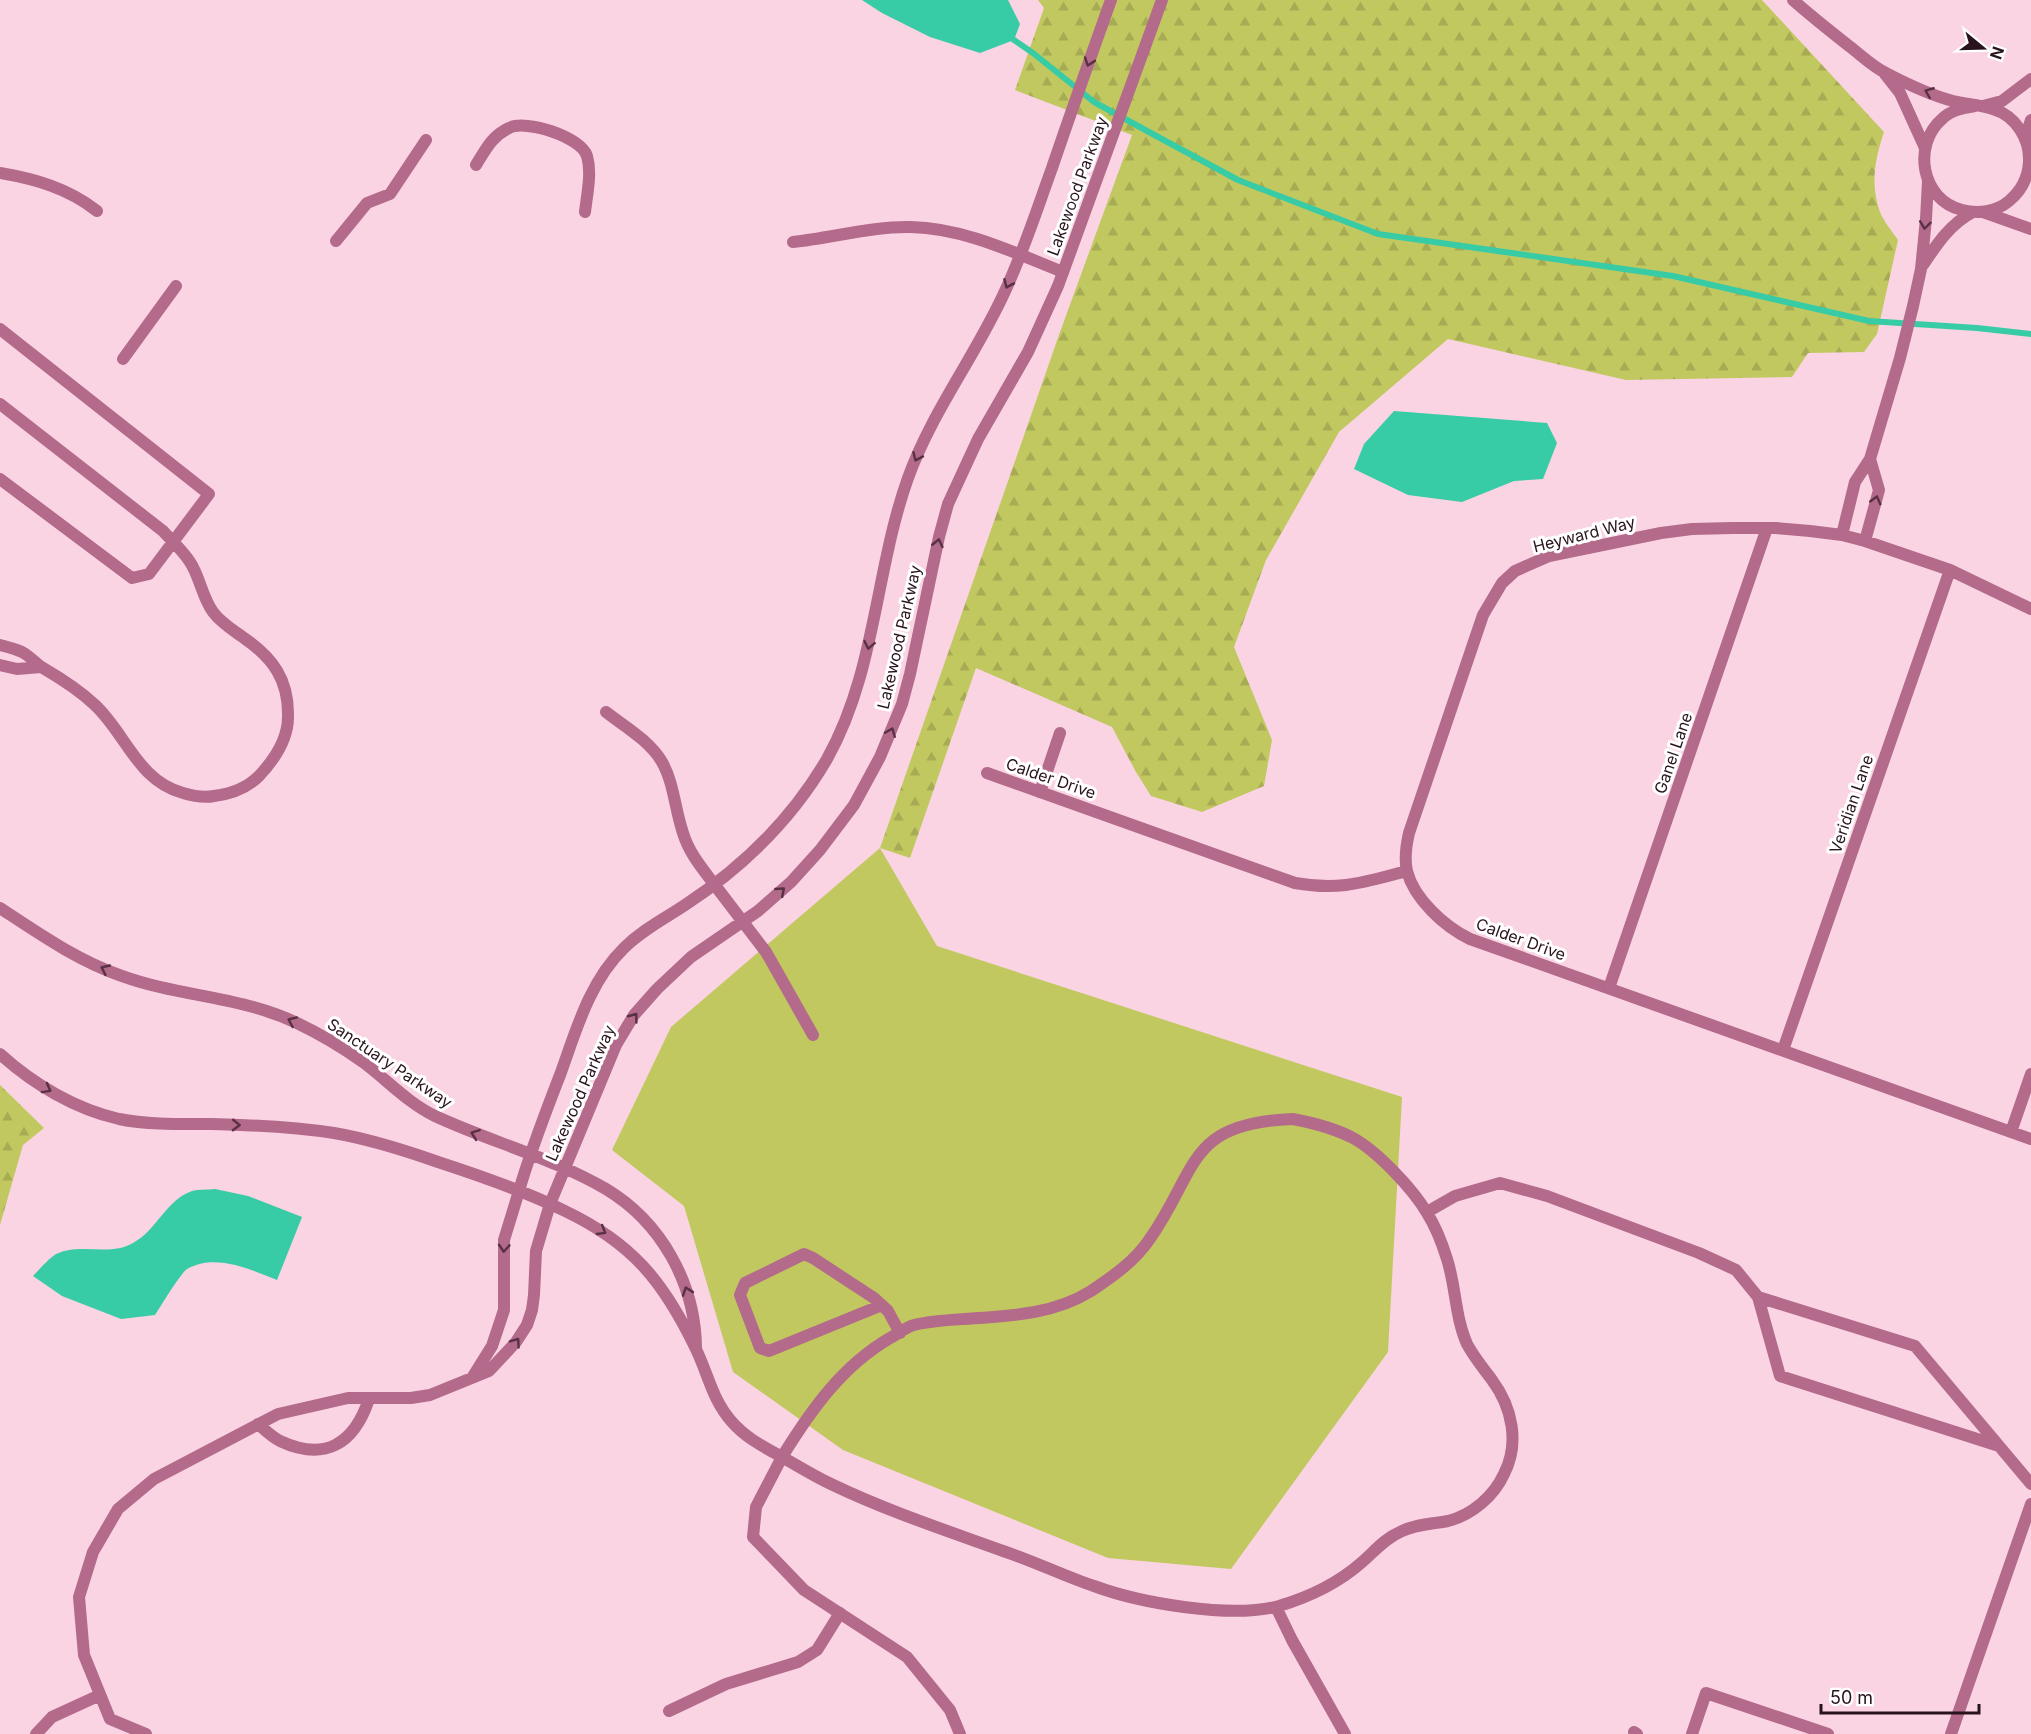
<svg xmlns="http://www.w3.org/2000/svg" width="2031" height="1734" font-family="Inter,sans-serif">
<defs>
<pattern id="forest-firs" width="22" height="20" patternUnits="userSpaceOnUse" patternTransform="scale(1.5)"><rect width="22" height="20" fill="#c2c860"/><path d="M5 1l3.5 6h-7zM16 11l3.5 6h-7z" fill="#a7ab53"/></pattern>
</defs>
<rect width="100%" height="100%" fill="#fad4e3"/>
<path fill="#c2c860" d="M880,848l57,98 465,151 -14,255 -157,217 -123,-11 -265,-108 -110,-78 -49,-166 -72,-56 59,-123z"/>
<path fill="url(#forest-firs)" d="M1038,0h724l122,132c-9,27 -14,52 -4,80 4,10 12,19 18,28l-21,94 -13,18 -56,1 -16,24 -166,3 -178,-41 -109,93 -73,128 -32,87 38,93 -8,46 -62,26 -51,-16 -15,-24 -24,-45 -136,-59 -66,190 -30,-10 180,-516 72,-197 -117,-45 29,-82z
M0,1085l44,43 -21,17 -23,80z"/>
<path fill="#37cba6" d="M862,0h146l12,24 -6,16 -34,13 -50,-16 -48,-24z
M1394,411l153,12 10,20 -14,36 -29,2 -52,21 -54,-7 -54,-26 10,-25z
M215,1189l33,7 54,21 -25,63c-28,-11 -61,-27 -90,-11 -7,5 -26,37 -32,46l-34,4 -59,-23 -29,-20c7,-7 15,-17 23,-22 25,-12 53,3 77,-11 24,-13 33,-43 59,-52 7,-2 16,-1 23,-2z"/>
<g fill="none" stroke-linecap="round" stroke-linejoin="round">
<path stroke="#37cba6" stroke-width="6" d="M1014,40l19,13 61,49 66,36 78,42 140,54 295,42 196,45 108,7 54,6"/>
<path stroke="#b36a8b" stroke-width="12" d="M476,165c10,-16 16,-29 33,-37 17,-9 72,9 78,28 5,17 0,38 -2,56
M0,173c35,6 68,15 97,38
M336,241l31,-38 23,-9 36,-54
M793,242c38,-4 81,-16 118,-15 53,1 104,26 152,45
M0,329l209,165 -60,80 -17,4 -132,-99
M123,359l53,-73
M0,404l163,127c9,10 20,20 27,31 10,15 12,35 23,50 8,11 20,18 31,26 29,20 45,42 44,79 0,23 -14,43 -29,59 -12,12 -28,18 -45,20 -10,2 -21,0 -31,-3 -45,-12 -57,-59 -88,-88 -16,-15 -33,-26 -52,-37 -7,-4 -13,-12 -21,-16 -7,-3 -15,-5 -22,-7
M0,665l17,4 24,-2
M606,712c18,14 44,29 56,50 12,21 13,48 21,71 6,20 19,35 31,51
M1040,792l20,-59
M1293,1119c21,4 41,9 60,19 24,13 60,51 74,75 9,14 15,30 20,46 9,28 8,58 20,85 7,13 16,24 25,36 20,27 28,63 12,94 -10,22 -32,41 -56,47 -16,3 -32,3 -48,11 -16,7 -26,20 -39,31 -24,21 -52,34 -82,43 -48,13 -139,-3 -185,-20 -30,-10 -58,-24 -88,-34 -58,-21 -119,-41 -175,-68 -17,-8 -33,-18 -49,-27 29,-47 60,-91 108,-119 8,-4 16,-11 24,-13 16,-4 34,-5 50,-6 43,-3 89,-4 127,-28 21,-14 44,-30 58,-51 50,-71 37,-117 144,-121z
M1427,1212l28,-16 45,-13 47,13 152,57 37,17 22,27 22,79 219,70
M1758,1297l157,49 116,138
M882,1305l-113,46 -9,-3 -20,-53 5,-12 59,-29 9,4 61,40 14,13 12,22
M472,1378l20,-32 12,-36v-70l15,-49
M258,1424c7,6 14,13 22,17 45,21 74,3 89,-42
M1276,1607l16,33 53,94
M669,1711l57,-27 72,-22 19,-12 23,-37
M1634,1732l3,2
M36,1734l16,-17 48,-22
M146,1734l-36,-15 -26,-64 -5,-58 14,-45 25,-43 36,-30 124,-65 70,-16h63l19,-3 59,-24 27,-29 11,-17 5,-15 2,-15 2,-44 14,-47
M1692,1734l14,-41 122,41
M1951,1734l80,-230"/>
<path stroke="#b36a8b" stroke-width="12" d="M1983,106l19,-5 29,-22
M2025,138l6,-18
M1923,265c14,-21 27,-41 50,-53
M1842,535l13,-53 15,-23 30,-101 13,-52 8,-37 5,-50 2,-38
M1865,541l14,-51 -9,-31
M2031,609l-81,-39 -85,-29 -23,-6 -32,-4 -34,-3h-43l-41,1 -31,4 -112,23 -34,15 -13,12 -19,32 -74,218c-3,13 -5,25 -2,38 7,28 38,56 63,68l561,200
M987,773l308,110c46,8 69,-1 112,-12
M714,884l52,68 47,83
M0,908c38,25 78,53 122,68 58,21 118,20 175,47 23,11 45,24 66,39 24,18 45,41 72,54 56,26 118,42 171,73 55,33 89,94 90,158
M1609,988l158,-460
M1783,1050l167,-480
M0,1054c33,30 75,55 119,65 30,6 63,5 93,5 41,1 82,3 122,9 35,6 70,17 104,29 43,14 87,29 127,49 67,32 98,70 130,136 13,26 17,53 37,75 14,16 32,25 50,35l-26,50 -3,30 51,53 103,67 43,53 10,24
M2011,1132l20,-58
M519,1191c11,-39 26,-77 41,-116 16,-44 29,-93 64,-127 18,-18 40,-29 61,-43 58,-38 107,-86 142,-146 49,-87 48,-189 81,-281 24,-67 69,-124 98,-189 18,-39 31,-80 46,-121 19,-56 39,-112 59,-168
M550,1204l66,-159 18,-30 23,-26 34,-32 67,-46 33,-29 29,-32 34,-45 26,-48 22,-53 8,-30 29,-137 9,-33 30,-65 50,-87 30,-66 104,-286"/>
<path stroke="#b36a8b" stroke-width="12" d="M1793,0c18,16 37,31 56,46 12,9 24,21 37,27 21,11 44,22 67,28 14,3 27,4 40,8 23,7 37,30 36,53 -1,16 -8,29 -20,39 -13,11 -31,13 -47,9 -41,-10 -50,-65 -20,-91 9,-9 21,-11 33,-13
M1885,74l15,19 25,55
M1983,212l48,17"/>
</g>
<defs><path id="oneway-chevron" d="M-2-3.5L2.5 0L-2 3.5" fill="none" stroke-width="1.6" stroke-linecap="round" stroke-linejoin="round" transform="scale(1.5)"/></defs>
<g stroke="#593144">
<use href="#oneway-chevron" transform="translate(1089 62) rotate(109)"/>
<use href="#oneway-chevron" transform="translate(1929 92) rotate(-158)"/>
<use href="#oneway-chevron" transform="translate(1925 225) rotate(97)"/>
<use href="#oneway-chevron" transform="translate(1008 284) rotate(114)"/>
<use href="#oneway-chevron" transform="translate(917 457) rotate(114)"/>
<use href="#oneway-chevron" transform="translate(1876 500) rotate(-75)"/>
<use href="#oneway-chevron" transform="translate(938 543) rotate(-77)"/>
<use href="#oneway-chevron" transform="translate(869 645) rotate(101)"/>
<use href="#oneway-chevron" transform="translate(891 732) rotate(-68)"/>
<use href="#oneway-chevron" transform="translate(781 891) rotate(-41)"/>
<use href="#oneway-chevron" transform="translate(105 969) rotate(-155)"/>
<use href="#oneway-chevron" transform="translate(634 1017) rotate(-53)"/>
<use href="#oneway-chevron" transform="translate(292 1021) rotate(-156)"/>
<use href="#oneway-chevron" transform="translate(47 1089) rotate(29)"/>
<use href="#oneway-chevron" transform="translate(236 1125) rotate(1)"/>
<use href="#oneway-chevron" transform="translate(475 1134) rotate(-160)"/>
<use href="#oneway-chevron" transform="translate(602 1231) rotate(31)"/>
<use href="#oneway-chevron" transform="translate(504 1248) rotate(94)"/>
<use href="#oneway-chevron" transform="translate(687 1291) rotate(-109)"/>
<use href="#oneway-chevron" transform="translate(516 1342) rotate(-55)"/>
</g>
<g text-anchor="middle" dominant-baseline="central" stroke-width="6" stroke-linejoin="round" paint-order="stroke">
<g font-size="16" fill="#29131d" stroke="#fff">
<text transform="translate(1077 186) rotate(-70)">Lakewood Parkway</text>
<text transform="translate(1584 534) rotate(-14)">Heyward Way</text>
<text transform="translate(899 637) rotate(-77)">Lakewood Parkway</text>
<text transform="translate(1673 753) rotate(-71)">Ganel Lane</text>
<text transform="translate(1051 778) rotate(19)">Calder Drive</text>
<text transform="translate(1851 804) rotate(-71)">Veridian Lane</text>
<text transform="translate(1521 939) rotate(20)">Calder Drive</text>
<text transform="translate(390 1063) rotate(34)">Sanctuary Parkway</text>
<text transform="translate(580 1093) rotate(-66)">Lakewood Parkway</text>
</g>
</g>
<g transform="translate(1983 48) rotate(109)" stroke="#ffffff" stroke-width="4.5" paint-order="stroke">
<path d="M0-4.5L10 22L0 15L-10 22Z" fill="#29131d"/>
<text y="-9" font-size="16" font-weight="bold" text-anchor="middle" fill="#29131d">N</text>
</g>
<path d="M1821 1704v9h158v-9" fill="none" stroke="#29131d" stroke-width="3"/>
<text x="1830" y="1704" font-size="18" fill="#29131d" stroke="#ffffff" stroke-width="4.5" paint-order="stroke">50 m</text>
</svg>
